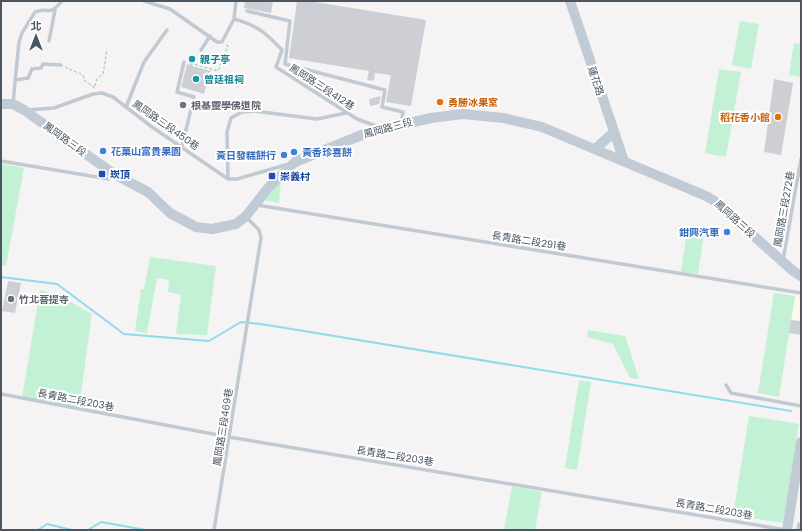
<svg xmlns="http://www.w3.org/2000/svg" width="802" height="531" font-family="Poppins,'Noto Sans TC',sans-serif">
<rect width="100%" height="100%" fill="#f5f3f3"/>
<path fill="#fdf9ef" d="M795,296l6,2v37l-12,-2z"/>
<path fill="#c3f1d5" d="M740,21l19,3 -8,45 -19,-4z
M794,43l7,1v33l-12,-2z
M719,69l22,3 -15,85 -21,-4z
M1,164l23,4 -18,98 -5,-1z
M281,179l-2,24 -16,-3z
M687,230l17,3 -6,41 -17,-2z
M150,257l66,9 -9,69 -31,-1 5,-39 -13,-3 1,-12 -12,-2 -10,55 -12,-2 6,-42h3z
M40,290l20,6 32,18 -13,94 -57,-10z
M774,293l21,3 -16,101 -21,-4z
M588,330l37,6 14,43 -9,-1 -17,-34 -26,-7z
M579,380l12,2 -14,88 -12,-2z
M749,416l50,8 -16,99 -50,-8z
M512,486l30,6 -7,38h-31z"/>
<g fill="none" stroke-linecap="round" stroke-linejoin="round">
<path stroke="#90daee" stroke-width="2" d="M1,277l56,7 67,50 85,7 32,-19 20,2 530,87
M38,530l9,-6 25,6
M88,530l13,-8 45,8"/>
</g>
<path fill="#cdcfd5" d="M245,1h28l-2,12 -27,-5z
M297,1h12l117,19 -15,86 -25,-4 5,-27 -16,-2 -1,7 -4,1 -3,-2 2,-8 -80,-13z
M192,56l3,3 -3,7 19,5 -7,23 -23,-7 6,-23 3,1v-6z
M774,79l19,4 -12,72 -17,-3z
M381,96l-2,8 -9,2 -1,-7z
M8,281l13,2 -6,30 -13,-2z
M791,320l10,1v14l-12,-2z"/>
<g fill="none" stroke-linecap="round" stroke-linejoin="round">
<path stroke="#7ad0a6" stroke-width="1" stroke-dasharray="3 2" stroke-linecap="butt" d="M190,63l28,8 10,-25 -2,-1
M65,67l18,8 2,6 9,6v2
M95,86l2,-7 6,-5 4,-25"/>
<path stroke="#c1cad2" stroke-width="3.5" d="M144,1l26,8 47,33h5l12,-23c23,6 32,14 48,31l-6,17 81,52 22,8
M247,11l43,10 -5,43 100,26 -3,17 21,5 -2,11
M234,19l2,-18
M49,41l6,-31
M201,50l9,-14
M15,80l13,-2 4,-9 9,-1 2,-4 18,1
M13,103l6,-61 3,-9 13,-21c15,-6 13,6 27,-11
M126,107l18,-45 23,-32
M27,110l27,-2 39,-14 9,-1 11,4 39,30 76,52h9l52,-15
M182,146l12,-49 -17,-5 7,-30
M1,161l108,18 4,-3
M228,179l-1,-47 4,-14 11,-6 12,-1 63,8 29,-6
M257,205l544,88
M783,260l18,-101
M726,385l5,8 70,13
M1,394l228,43 557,93
M214,530l47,-292 -2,-8 -13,-13
M798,530l1,-6 2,1"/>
<path stroke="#c1cbd6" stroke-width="10" d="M570,1l54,160
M1,104h12l11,6 90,64 34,18 22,21 26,14 16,2 24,-5 10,-8 22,-28 27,-26 74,-30 62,-14 32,-4 40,4 39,9 164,69 7,4 79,70 9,6
M595,149l18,-16
M787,530l14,-88"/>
</g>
<g fill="#0f9aa8" stroke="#fff" stroke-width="1.5">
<circle cx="192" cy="59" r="4"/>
<circle cx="196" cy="79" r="4"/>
</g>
<g fill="#e8710a" stroke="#fff" stroke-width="1.5">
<circle cx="440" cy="102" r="4"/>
<circle cx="778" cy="117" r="4"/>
</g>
<g fill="#6b7280" stroke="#fff" stroke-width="1.5">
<circle cx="183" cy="105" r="4"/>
<circle cx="11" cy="299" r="4"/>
</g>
<g fill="#3f7fe0" stroke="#fff" stroke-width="1.5">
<circle cx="103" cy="151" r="4"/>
<circle cx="294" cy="152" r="4"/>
<circle cx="284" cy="155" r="4"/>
<circle cx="727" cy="232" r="4"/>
</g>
<g fill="#1a4fb4" stroke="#fff" stroke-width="1.5">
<rect x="98" y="170" width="8" height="8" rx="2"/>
<rect x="268" y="172" width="8" height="8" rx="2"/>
</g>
<g text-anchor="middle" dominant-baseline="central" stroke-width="4" stroke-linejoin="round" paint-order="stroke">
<g font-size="10" font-weight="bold" fill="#0d838f" stroke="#fff" text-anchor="start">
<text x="200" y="59">親子亭</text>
<text x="204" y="79">曾廷祖祠</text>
</g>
<g font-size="10" fill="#4a5661" stroke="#fff">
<text transform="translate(596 81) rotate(72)">蓮花路</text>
<text transform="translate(322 87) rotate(33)">鳳岡路三段412巷</text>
<text transform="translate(166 125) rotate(35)">鳳岡路三段450巷</text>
<text transform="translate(388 128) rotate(-15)">鳳岡路三段</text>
<text transform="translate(65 139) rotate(36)">鳳岡路三段</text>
<text transform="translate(784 209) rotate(-80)">鳳岡路三段272巷</text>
<text transform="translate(735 219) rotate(42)">鳳岡路三段</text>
<text transform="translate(529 241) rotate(9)">長青路二段291巷</text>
<text transform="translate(76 400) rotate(11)">長青路二段203巷</text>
<text transform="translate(223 427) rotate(-81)">鳳岡路三段469巷</text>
<text transform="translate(395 456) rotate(9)">長青路二段203巷</text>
<text transform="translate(714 509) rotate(10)">長青路二段203巷</text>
</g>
<g font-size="10" font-weight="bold" fill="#c56008" stroke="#fff" text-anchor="start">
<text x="448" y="102">勇勝冰果室</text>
<text x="770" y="117" text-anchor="end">稻花香小館</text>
</g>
<g font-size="10" font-weight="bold" fill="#5b616d" stroke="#fff" text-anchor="start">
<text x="191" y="105">根基靈學佛道院</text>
<text x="19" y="299">竹北菩提寺</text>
</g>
<g font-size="10" font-weight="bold" fill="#366cbe" stroke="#fff" text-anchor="start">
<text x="111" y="151">花菓山富貴果園</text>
<text x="302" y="152">黃香珍喜餅</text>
<text x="276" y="155" text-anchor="end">黃日發糕餅行</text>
<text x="719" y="232" text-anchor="end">鉗興汽車</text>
</g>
<g font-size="10" font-weight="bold" fill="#164399" stroke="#fff" text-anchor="start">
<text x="110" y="174">崁頂</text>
<text x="280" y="176">崇義村</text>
</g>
</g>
<rect width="802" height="531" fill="none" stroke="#4a5661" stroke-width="4"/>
<g transform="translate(36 36)" stroke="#ffffff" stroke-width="3" paint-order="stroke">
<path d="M0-3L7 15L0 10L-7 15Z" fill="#4a5661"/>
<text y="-6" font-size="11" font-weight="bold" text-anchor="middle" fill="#4a5661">北</text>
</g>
</svg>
